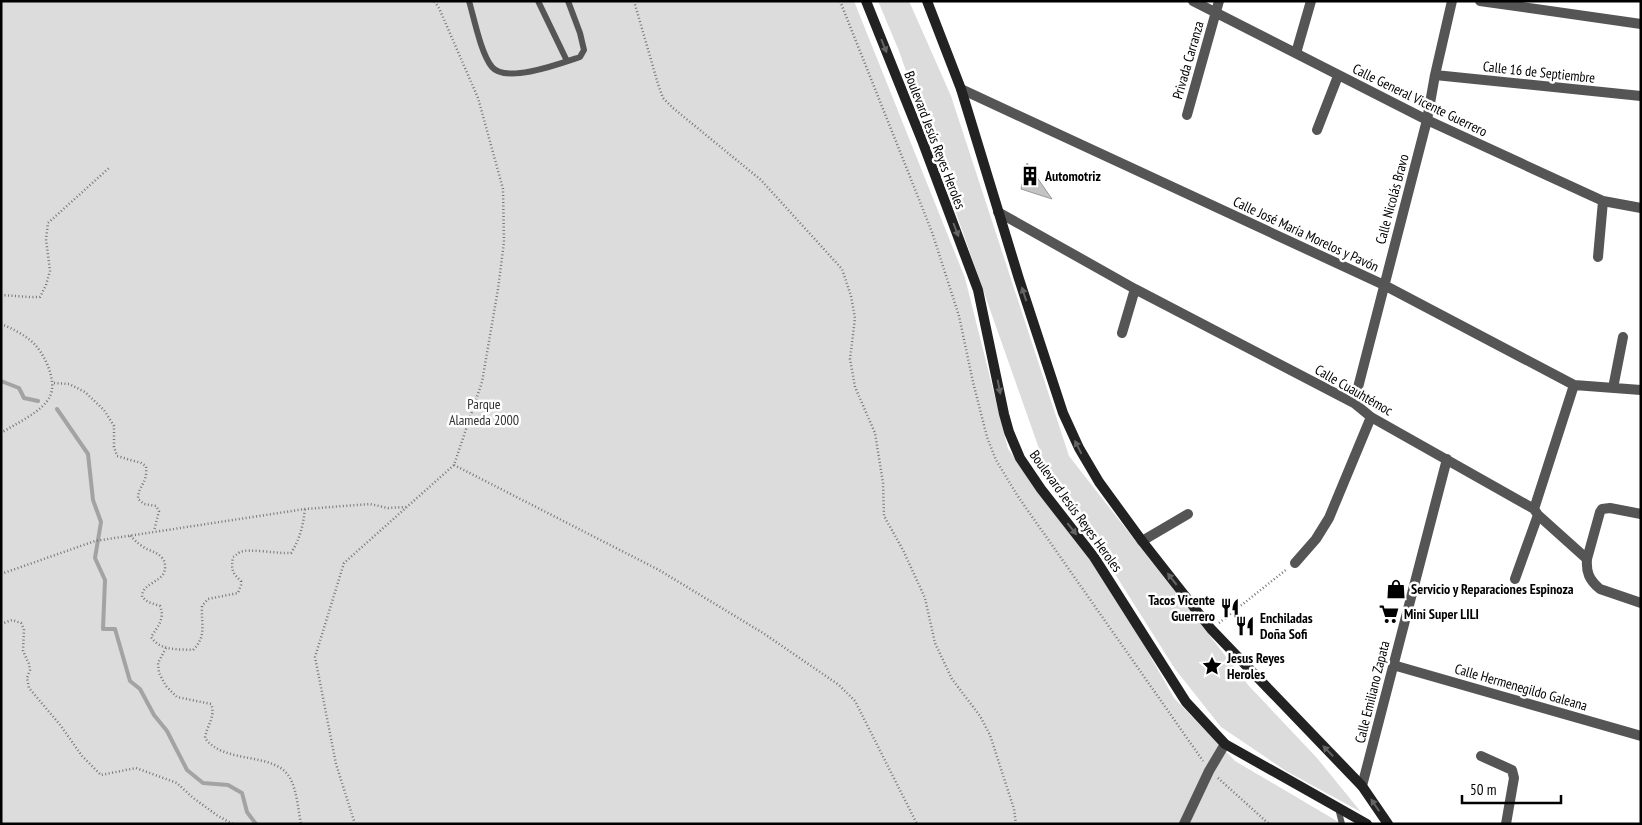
<svg xmlns="http://www.w3.org/2000/svg" width="1642" height="825" font-family="'PT Sans Narrow',sans-serif">
<rect width="100%" height="100%" fill="#fff"/>
<path fill="#dcdcdc" d="M1,1h853l111,277 43,171 102,136 64,113 61,63 107,63h-1341z
M878,1h31l42,95 118,360 180,230 68,72 44,54 -75,-41 -65,-44 -46,-58 -132,-209 -144,-409z"/>
<g fill="none" stroke-linecap="round" stroke-linejoin="round">
<path stroke="#a3a3a3" stroke-width="4" d="M1,381l18,7 5,10 14,3
M57,409l31,45 5,46 8,22 -6,36 10,22 -2,49h12l15,52 10,8 14,26 13,16 20,39 16,13 25,2 14,8 5,19 9,12"/>
</g>
<path fill="#c4c4c4" stroke="#999" d="M1027,163l25,36 -31,-10z"/>
<g fill="none" stroke-linecap="round" stroke-linejoin="round">
<path stroke="#777" stroke-width="2.5" stroke-dasharray="1 2.5" stroke-linecap="butt" d="M634,1l24,83 5,14 10,10 88,72 81,89 9,27 4,22 -5,41 5,28 20,46 8,50 1,33 19,34 22,48 10,45 17,36 28,37 10,19 24,74 2,15
M840,1l92,231 27,84 14,66 14,55 9,23 21,35 186,266
M1,295l29,2h10l6,-12 4,-14 -4,-32 2,-16 61,-55
M1,324c12,5 27,12 36,23 9,11 20,35 13,49 -6,15 -35,28 -49,37
M54,383l15,1 16,8 19,18 10,16v21l3,9 24,7 5,3c2,18 -8,19 -8,33l6,5 12,2 3,5 -5,20
M454,465l205,105 104,63 76,52 16,16 62,123
M130,536c4,3 7,7 12,10 5,4 12,5 17,9 3,2 6,6 6,10 2,18 -23,16 -23,32l6,5 12,4c5,13 -2,20 -9,31 9,14 27,12 42,13 14,-14 8,-25 9,-44l6,-7 30,-6 3,-8v-4c-9,-8 -10,-12 -8,-24 2,-1 4,-3 7,-5 10,-4 37,2 51,1 9,-14 12,-27 14,-44
M1,574l94,-33 210,-32 65,-5 18,4 18,-1
M1219,623l68,-54
M1,624l11,-4 9,3 3,6 -1,22 6,13 1,6 -3,8 2,10 32,38 21,30 19,19 35,-7 41,15 15,14 26,19 15,8
M166,648l-8,15 1,10 7,13 11,11 34,7c5,12 -4,21 -6,34 19,27 70,13 85,40 7,13 8,31 11,46
M1218,778l51,46
M355,824l-19,-60 -21,-107 29,-94 110,-98 28,-83 16,-93 6,-47 -1,-53 -25,-91 -39,-90 -5,-7"/>
<path stroke="#555" stroke-width="6" d="M469,1c5,17 12,53 23,66 14,17 70,-4 88,-10l4,-7 -4,-17 -12,-32
M538,1l29,60
M1338,808l4,16"/>
<path stroke="#555" stroke-width="10" d="M1193,1l234,119 176,81 38,7
M1480,1l161,23
M1296,53l15,-52
M1435,75l206,21
M961,89l423,196 190,100 67,5
M1187,115l32,-114
M1317,130l21,-54
M998,212l137,77 219,114 17,14 163,92 4,6 49,44c-1,13 2,21 13,30l41,14
M1598,257l5,-56
M1122,333l13,-44
M1613,388l10,-51
M1354,403l73,-283 8,-45 17,-74
M1534,509l40,-124
M1142,541l46,-27
M1587,559l13,-47 2,-3 8,-1 31,6
M1295,563l21,-24 13,-21 42,-101
M1515,579l23,-64
M1393,665l248,71
M1481,756l31,14 2,8 -8,46
M1362,786l85,-327
M1184,824l25,-53 16,-27"/>
<path stroke="#222" stroke-width="10" d="M866,1l57,142 55,147 26,124 5,18 11,26 21,31 53,68 92,145 39,42 142,80
M927,1l34,88 58,190 44,134 16,35 20,34 43,59 69,88 151,157 26,38"/>
</g>
<defs><path id="oneway-solid" d="M-6-.8H1V-3.2L6.5 0L1 3.2V.8H-6Z" transform="scale(1.25)"/></defs>
<g fill="#646464">
<use href="#oneway-solid" transform="translate(884 46) rotate(68)"/>
<use href="#oneway-solid" transform="translate(956 230) rotate(69)"/>
<use href="#oneway-solid" transform="translate(1024 294) rotate(-108)"/>
<use href="#oneway-solid" transform="translate(999 387) rotate(79)"/>
<use href="#oneway-solid" transform="translate(1078 447) rotate(-117)"/>
<use href="#oneway-solid" transform="translate(1072 529) rotate(52)"/>
<use href="#oneway-solid" transform="translate(1172 579) rotate(-128)"/>
<use href="#oneway-solid" transform="translate(1328 751) rotate(-134)"/>
<use href="#oneway-solid" transform="translate(1375 805) rotate(-124)"/>
</g>
<defs>
<symbol id="building-bare" viewBox="-9 -9 18 18"><path d="M-4-6H4V6H1V3H-1V6H-4ZM-2.5-4.3h1.7v1.8h-1.7ZM.8-4.3h1.7v1.8H.8ZM-2.5-1h1.7V.8h-1.7ZM.8-1h1.7V.8H.8Z" fill="#000" stroke="#fff" stroke-width="2.5" paint-order="stroke"/></symbol>
<symbol id="shop-bare" viewBox="-9 -9 18 18"><path d="M-5-2.5h2.3a2.7 3.5 0 0 1 5.4 0H5L5.5 6h-11ZM-1.5-2.5h3a1.5 2.3 0 0 0-3 0Z" fill="#000" stroke="#fff" stroke-width="2.5" paint-order="stroke"/></symbol>
<symbol id="restaurant-bare" viewBox="-9 -9 18 18"><path d="M-5-6h1v4h1v-4h1v4h1v-4h1v5L-1.5 .5V6h-2V.5L-5-1ZM5-6V6H3V1.5H1.5Q1.5-4 5-6Z" fill="#000" stroke="#fff" stroke-width="2.5" paint-order="stroke"/></symbol>
<symbol id="supermarket-bare" viewBox="-9 -9 18 18"><path d="M-6-5.5h2.5l.6 2H6L4.5 2H-2.5L-4.4-4H-6ZM-1.5 3.2a1.3 1.3 0 1 0 .1 0ZM3 3.2a1.3 1.3 0 1 0 .1 0Z" fill="#000" stroke="#fff" stroke-width="2.5" paint-order="stroke"/></symbol>
<symbol id="sight-bare" viewBox="-9 -9 18 18"><path d="M0-6L1.8-2.2L6-1.7L2.9 1.2L3.7 5.4L0 3.3L-3.7 5.4L-2.9 1.2L-6-1.7L-1.8-2.2Z" fill="#000" stroke="#fff" stroke-width="2.5" paint-order="stroke"/></symbol>
</defs>
<g fill-rule="evenodd">
<use href="#building-bare" x="1016" y="162" width="28" height="28"/>
<use href="#shop-bare" x="1382" y="575" width="28" height="28"/>
<use href="#restaurant-bare" x="1216" y="594" width="28" height="28"/>
<use href="#supermarket-bare" x="1375" y="600" width="28" height="28"/>
<use href="#restaurant-bare" x="1231" y="612" width="28" height="28"/>
<use href="#sight-bare" x="1198" y="652" width="28" height="28"/>
</g>
<g text-anchor="middle" dominant-baseline="central" stroke-width="5" stroke-linejoin="round" paint-order="stroke">
<g font-size="14" fill="#000" stroke="#fff">
<text transform="translate(1188 60) rotate(-74)">Privada Carranza</text>
<text transform="translate(1539 72) rotate(6)">Calle 16 de Septiembre</text>
<text transform="translate(1420 100) rotate(26)">Calle General Vicente Guerrero</text>
<text transform="translate(935 140) rotate(69)">Boulevard Jesús Reyes Heroles</text>
<text transform="translate(1392 199) rotate(-75)">Calle Nicolás Bravo</text>
<text transform="translate(1306 234) rotate(25)">Calle José María Morelos y Pavón</text>
<text transform="translate(1354 390) rotate(30)">Calle Cuauhtémoc</text>
<text transform="translate(1076 511) rotate(54)">Boulevard Jesús Reyes Heroles</text>
<text transform="translate(1521 687) rotate(16)">Calle Hermenegildo Galeana</text>
<text transform="translate(1372 692) rotate(-76)">Calle Emiliano Zapata</text>
</g>
<g font-size="14" font-weight="bold" fill="#000" stroke="#fff" text-anchor="start">
<text x="1045" y="176">Automotriz</text>
<text x="1411" y="589">Servicio y Reparaciones Espinoza</text>
<text x="1215" y="600" text-anchor="end">Tacos Vicente<tspan x="1215" dy="16">Guerrero</tspan></text>
<text x="1404" y="614">Mini Super LILI</text>
<text x="1260" y="618">Enchiladas<tspan x="1260" dy="16">Doña Sofi</tspan></text>
<text x="1227" y="658">Jesus Reyes<tspan x="1227" dy="16">Heroles</tspan></text>
</g>
<g font-size="14" fill="#333" stroke="#fff">
<text x="484" y="404">Parque<tspan x="484" dy="16">Alameda 2000</tspan></text>
</g>
</g>
<rect width="1642" height="825" fill="none" stroke="#000000" stroke-width="5"/>
<path d="M1462 795v8h99v-8" fill="none" stroke="#000000" stroke-width="2.5"/>
<text x="1470" y="795" font-size="15" fill="#000000" stroke="#ffffff" stroke-width="4" paint-order="stroke">50 m</text>
</svg>
